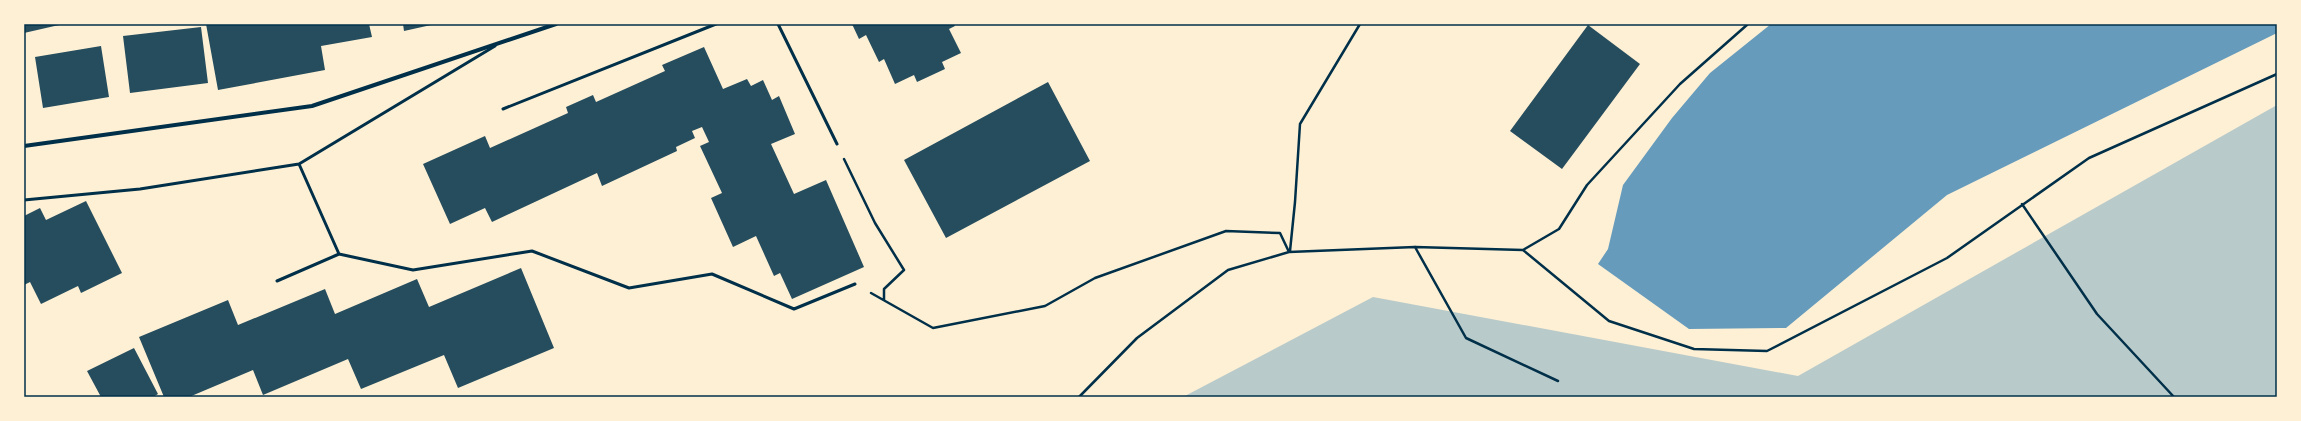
<svg xmlns="http://www.w3.org/2000/svg" width="2301" height="421" font-family="Ubuntu,sans-serif">
<rect width="100%" height="100%" fill="#fdf0d5"/>
<path fill="#b9caca" d="M2277,105v292h-1094l190,-100 425,79z"/>
<path fill="#669bbc" d="M1771,24h506v9l-330,162 -161,133 -97,1 -91,-65 10,-15 15,-64 49,-67 38,-45z"/>
<path fill="#264d5e" d="M24,24h35v1l-35,8z
M206,24h163l3,13 -51,9 4,24 -107,20z
M403,24h28v1l-27,6z
M852,24h102l1,2 -6,3 12,24 -19,9 3,7 -28,13 -3,-7 -19,9 -11,-25 -5,3 -13,-27 -7,4z
M1588,25l52,39 -78,105 -52,-38z
M201,27l7,56 -78,10 -7,-57z
M101,46l8,51 -66,11 -8,-51z
M704,47l19,42 24,-10 4,7 12,-6 9,20 7,-4 16,38 -24,10 23,50 32,-14 38,87 -72,32 -12,-26 -6,3 -18,-40 -23,11 -22,-49 11,-5 -22,-47 9,-4 -7,-15 -10,4 3,7 -19,9 1,4 -75,35 -5,-13 -105,49 -7,-14 -35,16 -27,-60 62,-28 5,12 78,-35 -2,-6 27,-12 3,7 69,-31 -3,-6z
M1048,82l42,79 -144,77 -42,-78z
M86,201l36,72 -41,20 -3,-7 -37,18 -11,-22 -6,3v-69l16,-8 6,12z
M521,268l33,80 -96,40 -14,-33 -83,34 -13,-30 -85,36 -10,-25 -64,27h-25l-25,-60 89,-37 10,25 87,-36 10,25 82,-35 12,28z
M134,348l24,46 -5,3h-52l-14,-26z"/>
<g fill="none" stroke-linecap="round" stroke-linejoin="round">
<path stroke="#003049" stroke-width="2.5" d="M844,159l31,64 29,47 -20,19v11
M2022,204l75,110 77,83
M1415,247l51,91 92,43
M1523,250l86,71 85,28 73,2 180,-93 142,-100 188,-84
M1290,251l5,-49 5,-78 60,-100
M871,293l62,35 112,-22 50,-28 131,-47 54,2 9,19
M1079,397l58,-59 91,-68 61,-18 126,-5 108,3 36,-21 28,-44 93,-101 68,-60"/>
<path stroke="#003049" stroke-width="3" d="M778,24l59,120
M503,109l213,-85
M24,200l116,-11 159,-25 196,-118
M339,254l74,16 119,-19 97,37 83,-14 82,35 61,-25
M277,281l62,-27 -40,-90"/>
<path stroke="#003049" stroke-width="4" d="M24,146l288,-40 244,-82"/>
</g>
<rect width="2301" height="421" fill="none" stroke="#fdf0d5" stroke-width="50"/>
<rect x="25" y="25" width="2251" height="371" fill="none" stroke="#003049" stroke-width="1.5"/>
</svg>
